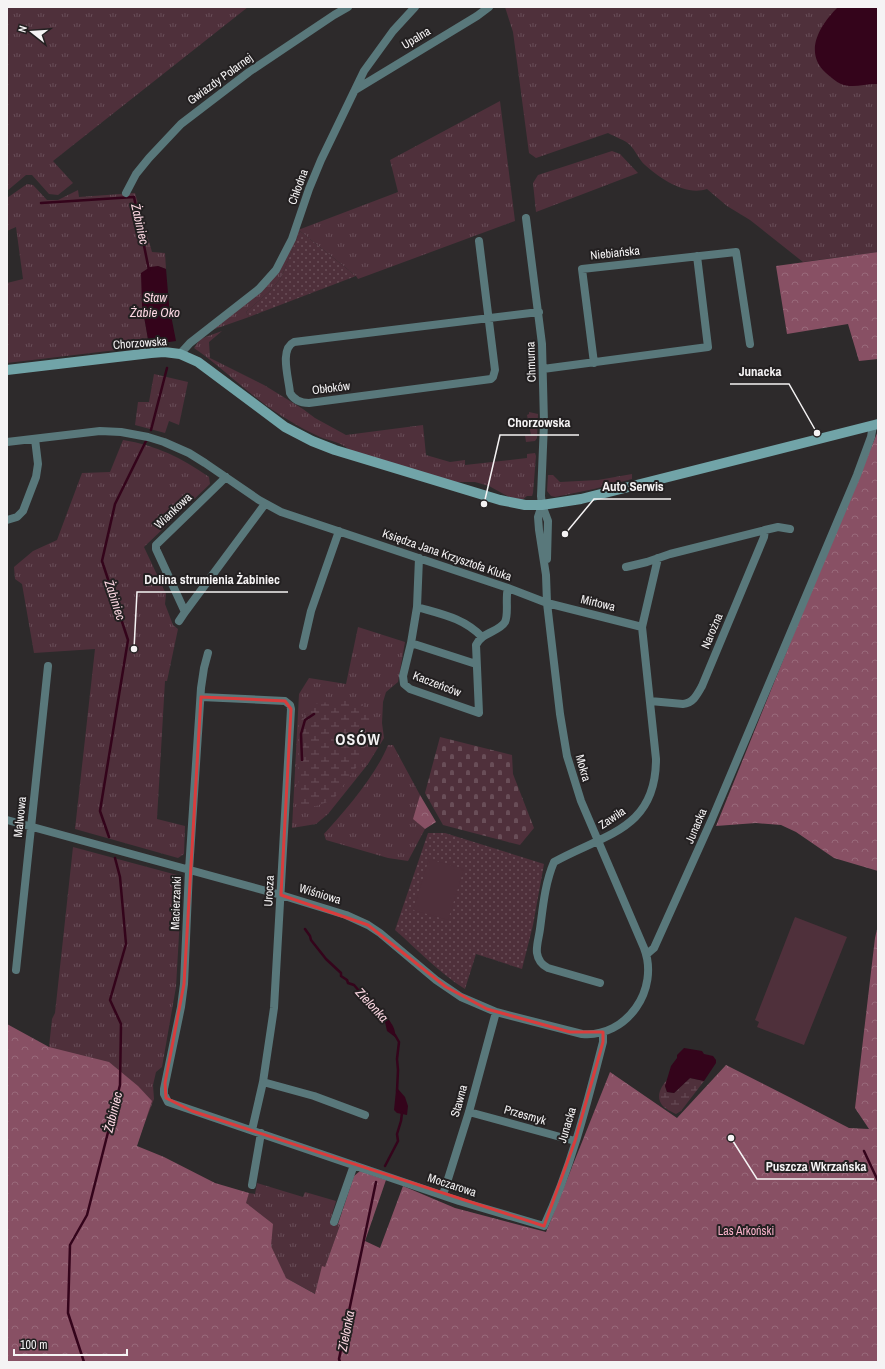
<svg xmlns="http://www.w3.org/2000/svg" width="885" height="1369" font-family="'Archivo Narrow',sans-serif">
<defs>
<pattern id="grass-tufts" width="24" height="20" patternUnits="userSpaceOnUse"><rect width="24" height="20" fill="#4f303b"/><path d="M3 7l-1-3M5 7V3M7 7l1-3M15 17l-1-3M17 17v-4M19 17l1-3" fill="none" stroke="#694e58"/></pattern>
<pattern id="forest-crowns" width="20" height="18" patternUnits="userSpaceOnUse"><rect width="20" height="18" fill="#885064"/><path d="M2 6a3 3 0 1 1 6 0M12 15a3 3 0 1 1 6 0" fill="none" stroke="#996a7b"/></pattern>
<pattern id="wetland-marsh" width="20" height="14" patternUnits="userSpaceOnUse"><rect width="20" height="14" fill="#4f303b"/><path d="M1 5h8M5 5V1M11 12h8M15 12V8" fill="none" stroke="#694e58"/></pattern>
<pattern id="cemetery-stones" width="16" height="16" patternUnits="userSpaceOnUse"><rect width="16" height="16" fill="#4f303b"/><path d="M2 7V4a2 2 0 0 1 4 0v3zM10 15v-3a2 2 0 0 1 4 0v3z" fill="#694e58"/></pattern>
<pattern id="park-dots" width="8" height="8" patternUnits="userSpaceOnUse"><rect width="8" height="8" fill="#4f303b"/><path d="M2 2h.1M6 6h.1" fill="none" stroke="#694e58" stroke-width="1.8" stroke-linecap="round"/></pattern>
</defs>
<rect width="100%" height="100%" fill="#2d2a2b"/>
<path fill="url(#grass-tufts)" d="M7,7h241l-195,154 20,22 -15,12 -9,-1 -17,-19h-6l-19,16z
M505,7h373v245l-75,10 -53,-42 -23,-14 -20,-17c-22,7 -46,-10 -62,-24 -6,-5 -9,-14 -15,-20 -5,-5 -15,-8 -22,-12l-72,25 -7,-5 -16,-121z
M500,101l15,120 -157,58 -2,-3 -56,-45 -19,47 -11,13 -24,21 3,5 -37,13 53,-43 33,-57 100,-38 -8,-32z
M612,151l8,3 18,19 -102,39 -3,-29 5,-8z
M27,184l6,1 14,15h11l20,-10 1,7 56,-4 17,59 13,1 1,16 -8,-3 -16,39 7,40 -7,2 -135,16v-80l16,-4 -7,-52 -9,4v-33z
M222,331l-13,11 1,16 54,27 39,24 12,9 31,17 77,-10 3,30 24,7 15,-2v5l62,-7v-4l8,-1 1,3 -3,37 -1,3h-5l-5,4 -13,-3 -20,-11 -14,-4h-20l-105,-31c-6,-8 -20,-10 -30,-14 -10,-5 -21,-10 -30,-16 -35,-20 -63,-50 -96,-73l6,-9z
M154,374l34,8 -9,43 -10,-4 -4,12 -30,-8 3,-23h11z
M529,412l9,2 -1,24 -2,3 -9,1 -1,-7h6l-4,-20 2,-1z
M123,440c33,5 59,18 86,37l1,7 -66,63 22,47 -1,10 8,21 5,4 -11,52h-2l-8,138 28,7 -1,28 -6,4 -103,-29 20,-180 -61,4 -12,-69 -7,-5 -1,-12 19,-16 24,-11 25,-67 28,-1z
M632,474v5l-38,10 -39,8 -4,-1 -4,-5 1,-16h5l7,7 38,-2z
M358,627l47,15 -7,40 -12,10 -3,10 -1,21 2,15 -16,26 -40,50 -12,10 -24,4 7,-134 10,-16 37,6z
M388,745h5l27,50 -6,24 11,10 -17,32 -20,-3 -62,-18 -2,-6c22,-24 52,-59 64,-89z
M73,847l104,28 5,7 -6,105 -14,80 -6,5 -3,13 1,14 -18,47 -87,-99 3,-28 3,-6z
M257,1183l46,14 2,-5 31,9 -6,20 10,4 -15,42 18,42 -112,-61 18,-55 6,1z"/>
<path fill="url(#forest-crowns)" d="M878,252v107l-19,2 -11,-37 -61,10 -11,-68z
M878,431v440l-44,-13 -38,-26 -15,-7 -25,-2 -40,3 112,-277z
M420,795l16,27 -11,7 -12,-10z
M878,925v437h-871v-338l42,23 60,15 29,24 14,15 -15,45 27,11 51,26 34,10 -3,10 27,21 -2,22 15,32 29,16 7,-28 3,1 15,-42 -2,-1 16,-48 6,-5 26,9 -21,61 15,7 23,-62 52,22 91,24 64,-160 67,46 49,-53 67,34 56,29 20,1 -14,-21 20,-170z"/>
<path fill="url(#wetland-marsh)" d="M339,701h20l12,15 -8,42 -30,42 -31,11 -4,-35v-51l13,-21z
M690,1078l14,3 -23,30 -5,3c-4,-2 -11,-5 -14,-9 -7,-9 0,-20 6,-26l-3,7 2,6 7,1z"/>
<path fill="url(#cemetery-stones)" d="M440,737l72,18 1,19 21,54 -14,17 -77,-20 -18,-32z"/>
<path fill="url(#park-dots)" d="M300,231l56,45 -107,41 -3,-5 24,-21 11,-13z
M428,833h17l99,31 -11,61 -11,44 -46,-15 -11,35c-26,-16 -47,-39 -70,-59z"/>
<path fill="#4f303b" d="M429,859l35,10 -16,51 -35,-10z
M795,917l52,20 -43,108 -47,-18 2,-5 -4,-2z"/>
<path fill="#34041b" d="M838,7h40v77c-12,-1 -25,5 -37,0 -5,-2 -10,-7 -15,-11 -23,-21 -6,-48 12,-66z
M158,266l8,3 3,36 7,36 -27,4 -7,-40 -1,-32 9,-6z
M388,1018c6,10 6,8 8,19h-1l-8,-6 -2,-9z
M684,1048l18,3 2,3 9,2 3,4v3l-12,18 -14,-3 -16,15 -7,-1 -2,-6 6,-20 6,-8v-3z
M398,1089l7,8 3,9 -1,9 -10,-2 -3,-3 2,-20z"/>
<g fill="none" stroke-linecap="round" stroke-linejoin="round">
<path stroke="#34041b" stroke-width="2.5" d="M41,203l93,-6 15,73
M151,430l16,-62
M302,760l-1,-26 4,-14 9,-6
M109,837l-9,-26 28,-171 -26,-79 13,-57 31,-63
M305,929l5,7 1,4 15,19 15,14v3l6,4 1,3 6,2 19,22 14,12 1,3
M395,1035l4,7 -2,17 1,11 -1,21
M864,1151l14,30
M385,1166l13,-25 -1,-7 4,-13 1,-8
M84,1362l-16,-49 2,-68 17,-30 33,-130 1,-61 -11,-24 16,-56 -6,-67 -5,-19
M340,1362l-1,-3 37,-177"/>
<path stroke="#59787b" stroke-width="8" d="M355,90l122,-74 12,-9
M126,193l10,-19 13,-16 32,-34 68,-52 85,-57 14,-8
M526,218l16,126 2,79 -3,73 1,9 6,16 -1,38
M479,241l16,129 -2,7 -2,2 -182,24c-8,0 -15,-3 -19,-10 -1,-14 -11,-44 4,-51l245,-30
M180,354l10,-11 69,-54 17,-19 16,-31 17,-50 12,-29 43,-89 29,-40 22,-24
M594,363l-12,-94 154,-17 14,92
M543,369l165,-22 -11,-91
M7,442l93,-11 21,1 27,5 16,5 25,11 16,10 54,37 22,12 227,76 39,15 95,24
M226,477l-70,68v4l29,63 80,-108
M7,520l10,-3 6,-6 13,-34 2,-13 -3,-25
M419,558l-2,49 -6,36 -8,33 1,8 6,5 69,24 -3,-68c6,-13 23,-13 29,-23 4,-8 0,-24 3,-34
M626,567l21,-5 23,-8 95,-24 13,-3 12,2
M417,607c24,7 47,11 65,30
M179,621l6,-9
M411,643l65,21
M303,646l8,-35 28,-80
M208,653l-4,15 -3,20 -12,182 -5,114 -3,23 -17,82v5l4,8 291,99 85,25c27,-58 43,-122 59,-184v-10
M201,697l84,4 5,4 1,4 -17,299 -11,74 -11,48
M650,701l33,3c10,-1 14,-9 19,-18l62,-149 1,-7
M7,820l274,75 65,20 22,10 12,8 56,47 25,17 35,15 86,22c45,4 78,-45 62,-86l-63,-147 -14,-45 -7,-42 -13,-111 -1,-28 -7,-45 -1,-13 4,-12
M647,954l7,-6 58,-129 145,-344 14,-38 2,-12
M16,970l32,-304
M600,983l-52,-15c-6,-3 -10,-8 -11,-15 -1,-7 2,-16 3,-24 3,-23 5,-46 14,-67 50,-28 102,-32 102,-103l-14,-132 16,-69
M263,1082l51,14 51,19
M469,1112l106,29
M252,1185l9,-52
M443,1195l26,-83 27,-100
M334,1222l20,-57"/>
<path stroke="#71a4a8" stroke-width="10" d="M7,370l144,-17 13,-1 16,2 18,8 87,65 27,14 23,9 165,50 25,5h17l39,-6 297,-75"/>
</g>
<path fill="none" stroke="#d93c3c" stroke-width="3" stroke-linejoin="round" d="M201,697l84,4 6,8 -10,186 87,30 78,62 41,22 83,23h33v10l-28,99 -31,85 -352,-115 -26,-13 -1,-15 19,-99z"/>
<g text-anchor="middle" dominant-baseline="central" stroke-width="4" stroke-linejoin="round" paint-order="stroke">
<g font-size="12" fill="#f5f3f4" stroke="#232021">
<text transform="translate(416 38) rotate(-31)">Upalna</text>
<text transform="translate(220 79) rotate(-36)">Gwiazdy Polarnej</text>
<text transform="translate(298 187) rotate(-70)">Chłodna</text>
<text transform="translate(615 253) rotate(-6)">Niebiańska</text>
<text transform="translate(140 343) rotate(-4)">Chorzowska</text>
<text transform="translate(531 362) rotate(-92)">Chmurna</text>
<text transform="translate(331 388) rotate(-7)">Obłoków</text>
<text transform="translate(173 511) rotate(-43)">Wiankowa</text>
<text transform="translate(447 555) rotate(19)">Księdza Jana Krzysztofa Kluka</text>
<text transform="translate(598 603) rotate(14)">Mirtowa</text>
<text transform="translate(712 631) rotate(-67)">Narożna</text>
<text transform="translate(437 684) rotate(21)">Kaczeńców</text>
<text transform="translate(583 768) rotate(74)">Mokra</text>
<text transform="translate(20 817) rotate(-84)">Malwowa</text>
<text transform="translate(612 818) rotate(-34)">Zawiła</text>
<text transform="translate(696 826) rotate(-67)">Junacka</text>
<text transform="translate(269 891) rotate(-87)">Urocza</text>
<text transform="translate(320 894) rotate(17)">Wiśniowa</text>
<text transform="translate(176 903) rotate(-88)">Macierzanki</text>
<text transform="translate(459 1101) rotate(-74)">Stawna</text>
<text transform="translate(525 1115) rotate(16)">Przesmyk</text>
<text transform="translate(567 1125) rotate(-73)">Junacka</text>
<text transform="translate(452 1185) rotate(18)">Moczarowa</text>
</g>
<g font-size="12" fill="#fbb4cc" stroke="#232021">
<text x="746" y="1231">Las Arkoński</text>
</g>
<g font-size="13" font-style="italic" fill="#fbd6e1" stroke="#232021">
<text transform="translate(140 224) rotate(77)">Żabiniec</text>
<text x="155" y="297">Staw<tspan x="155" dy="15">Żabie Oko</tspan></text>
<text transform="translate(115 600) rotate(72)">Żabiniec</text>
<text transform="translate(372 1005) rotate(47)">Zielonka</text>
<text transform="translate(113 1112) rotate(-76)">Żabiniec</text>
<text transform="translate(346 1331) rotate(-79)">Zielonka</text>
</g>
<g font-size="16" font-weight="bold" letter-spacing="1" fill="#f5f3f4" stroke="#232021">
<text x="358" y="739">OSÓW</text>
</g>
</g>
<path fill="none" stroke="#f5f3f4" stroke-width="1.5" d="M817 433L789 384H730M484 504L500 435H579M565 534L594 499H671M134 649L137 592H288M731 1138L757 1179H874"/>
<g fill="#f5f3f4" stroke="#232021" stroke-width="1.5">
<circle cx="817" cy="433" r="4"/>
<circle cx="484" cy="504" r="4"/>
<circle cx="565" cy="534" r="4"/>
<circle cx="134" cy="649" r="4"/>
<circle cx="731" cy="1138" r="4"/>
</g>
<g font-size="13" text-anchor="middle" font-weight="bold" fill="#f5f3f4" stroke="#232021" stroke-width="4" stroke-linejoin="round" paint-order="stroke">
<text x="760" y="376">Junacka</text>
<text x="539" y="427">Chorzowska</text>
<text x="633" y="491">Auto Serwis</text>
<text x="212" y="584">Dolina strumienia Żabiniec</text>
<text x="816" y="1171">Puszcza Wkrzańska</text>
</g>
<rect width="885" height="1369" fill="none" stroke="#f5f3f4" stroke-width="16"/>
<g transform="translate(32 32) rotate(287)" stroke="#232021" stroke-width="3" paint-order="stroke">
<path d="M0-3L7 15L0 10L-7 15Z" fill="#f5f3f4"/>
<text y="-6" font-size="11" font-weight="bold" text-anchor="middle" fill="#f5f3f4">N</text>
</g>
<path d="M14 1349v6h113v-6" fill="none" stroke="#f5f3f4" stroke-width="2"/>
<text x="20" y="1349" font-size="12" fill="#f5f3f4" stroke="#232021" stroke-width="3" paint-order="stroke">100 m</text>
</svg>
